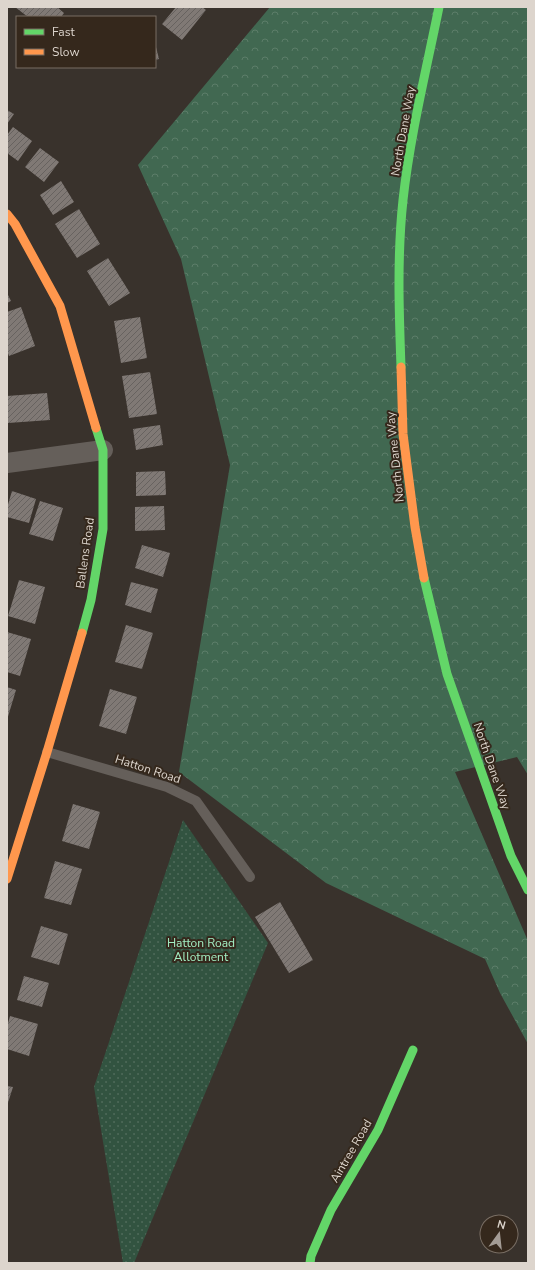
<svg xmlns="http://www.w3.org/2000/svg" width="535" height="1270" font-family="'Nunito Sans',sans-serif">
<defs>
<pattern id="grass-dots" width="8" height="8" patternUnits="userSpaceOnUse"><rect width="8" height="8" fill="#325340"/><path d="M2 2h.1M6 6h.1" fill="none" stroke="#4f6b5a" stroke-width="1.8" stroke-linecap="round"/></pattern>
<pattern id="forest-crowns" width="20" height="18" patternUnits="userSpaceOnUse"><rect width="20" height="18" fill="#416851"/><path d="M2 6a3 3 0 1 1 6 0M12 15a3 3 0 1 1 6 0" fill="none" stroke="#5c7d69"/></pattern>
<pattern id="building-hatch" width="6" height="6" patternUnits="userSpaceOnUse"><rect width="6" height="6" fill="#807975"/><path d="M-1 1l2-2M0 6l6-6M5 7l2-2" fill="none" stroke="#67625f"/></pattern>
</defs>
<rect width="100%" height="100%" fill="#39322c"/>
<path fill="url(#grass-dots)" d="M183,820l85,123 -134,320h-11l-29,-176z"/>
<path fill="url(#forest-crowns)" d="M270,7h258v768l-11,-18 -62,15 73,169v103l-28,-51 -15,-34 -159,-76 -147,-111 51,-307 -49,-206 -43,-94z"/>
<path fill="url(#building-hatch)" d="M15,7h42l7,6 -3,4h-33z
M176,7h26l4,3 -24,30 -20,-16z
M155,43l4,16 -4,1z
M7,110l7,4 -7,10z
M13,127l19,14 -14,20 -11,-8v-18z
M40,148l19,14 -15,20 -19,-15z
M61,181l13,21 -21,13 -13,-20z
M79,209l21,35 -23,14 -22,-34z
M108,258l22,35 -21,13 -22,-35z
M7,293l4,8 -4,2z
M21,307l14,39 -26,10 -2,-6v-38z
M140,317l7,41 -26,5 -7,-42z
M150,372l7,42 -28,4 -7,-42z
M47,393l3,27 -42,3 -1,-27z
M160,425l3,20 -27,5 -3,-21z
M165,471l1,24 -30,1v-24z
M12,491l24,8 -7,24 -22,-6v-9z
M40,501l23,7 -10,33 -24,-7z
M164,506l1,24 -30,1v-24z
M142,545l28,8 -7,24 -28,-9z
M19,580l26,7 -10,37 -27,-8z
M131,582l27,7 -7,24 -26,-8z
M126,625l27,8 -11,36 -27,-7z
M7,632l24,7 -11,37 -13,-4z
M7,687l9,3 -9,30z
M110,689l27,8 -11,37 -27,-8z
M73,804l27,8 -11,37 -27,-8z
M55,861l27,8 -11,36 -27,-7z
M280,902l33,58 -24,13 -34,-56z
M41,926l27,8 -9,31 -28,-8z
M24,976l25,7 -7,24 -25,-7z
M10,1016l28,8 -9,32 -22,-7v-22z
M7,1086l6,1 -6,19z"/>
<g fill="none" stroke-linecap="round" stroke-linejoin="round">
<path stroke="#655f5a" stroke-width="10" d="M47,752l120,35 29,14 54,76"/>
<path stroke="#655f5a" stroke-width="20" d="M7,463l96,-13"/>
<path stroke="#63d668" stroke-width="9" d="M401,367c-2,-56 -4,-111 2,-167 7,-64 23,-129 36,-193
M424,578l23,96 64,182 17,34
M82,633l9,-33 12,-71v-79l-7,-22
M310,1263l1,-7 20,-46 47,-80 35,-80"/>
<path stroke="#ff974d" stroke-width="9" d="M7,214l8,10 45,82 36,122
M401,367l2,67 12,93 9,51
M7,879l40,-127 35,-119"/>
</g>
<g text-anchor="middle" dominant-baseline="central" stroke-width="4" stroke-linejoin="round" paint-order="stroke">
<g font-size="12" fill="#ddd5cd" stroke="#35281c">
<text transform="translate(403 131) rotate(-80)">North Dane Way</text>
<text transform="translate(395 457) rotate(-96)">North Dane Way</text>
<text transform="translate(85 553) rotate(-82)">Ballens Road</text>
<text transform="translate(492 766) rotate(71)">North Dane Way</text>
<text transform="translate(148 769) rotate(18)">Hatton Road</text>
<text transform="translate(351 1151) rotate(-60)">Aintree Road</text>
</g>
<g font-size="12" fill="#a2eec3" stroke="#35281c">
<text x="201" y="943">Hatton Road<tspan x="201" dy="14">Allotment</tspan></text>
</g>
</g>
<rect width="535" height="1270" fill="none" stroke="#ddd5cd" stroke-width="16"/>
<rect x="16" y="16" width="140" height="52" fill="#35281c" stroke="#786d63"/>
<rect x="24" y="29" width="20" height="6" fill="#63d668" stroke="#786d63"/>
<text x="52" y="36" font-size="12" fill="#ddd5cd">Fast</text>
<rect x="24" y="49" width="20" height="6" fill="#ff974d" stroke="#786d63"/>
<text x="52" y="56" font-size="12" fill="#ddd5cd">Slow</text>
<g transform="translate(499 1234) rotate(15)"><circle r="19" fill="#35281c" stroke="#786d63"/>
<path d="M0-3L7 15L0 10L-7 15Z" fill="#a49c95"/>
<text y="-6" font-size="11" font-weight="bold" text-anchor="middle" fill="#ddd5cd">N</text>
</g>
</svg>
